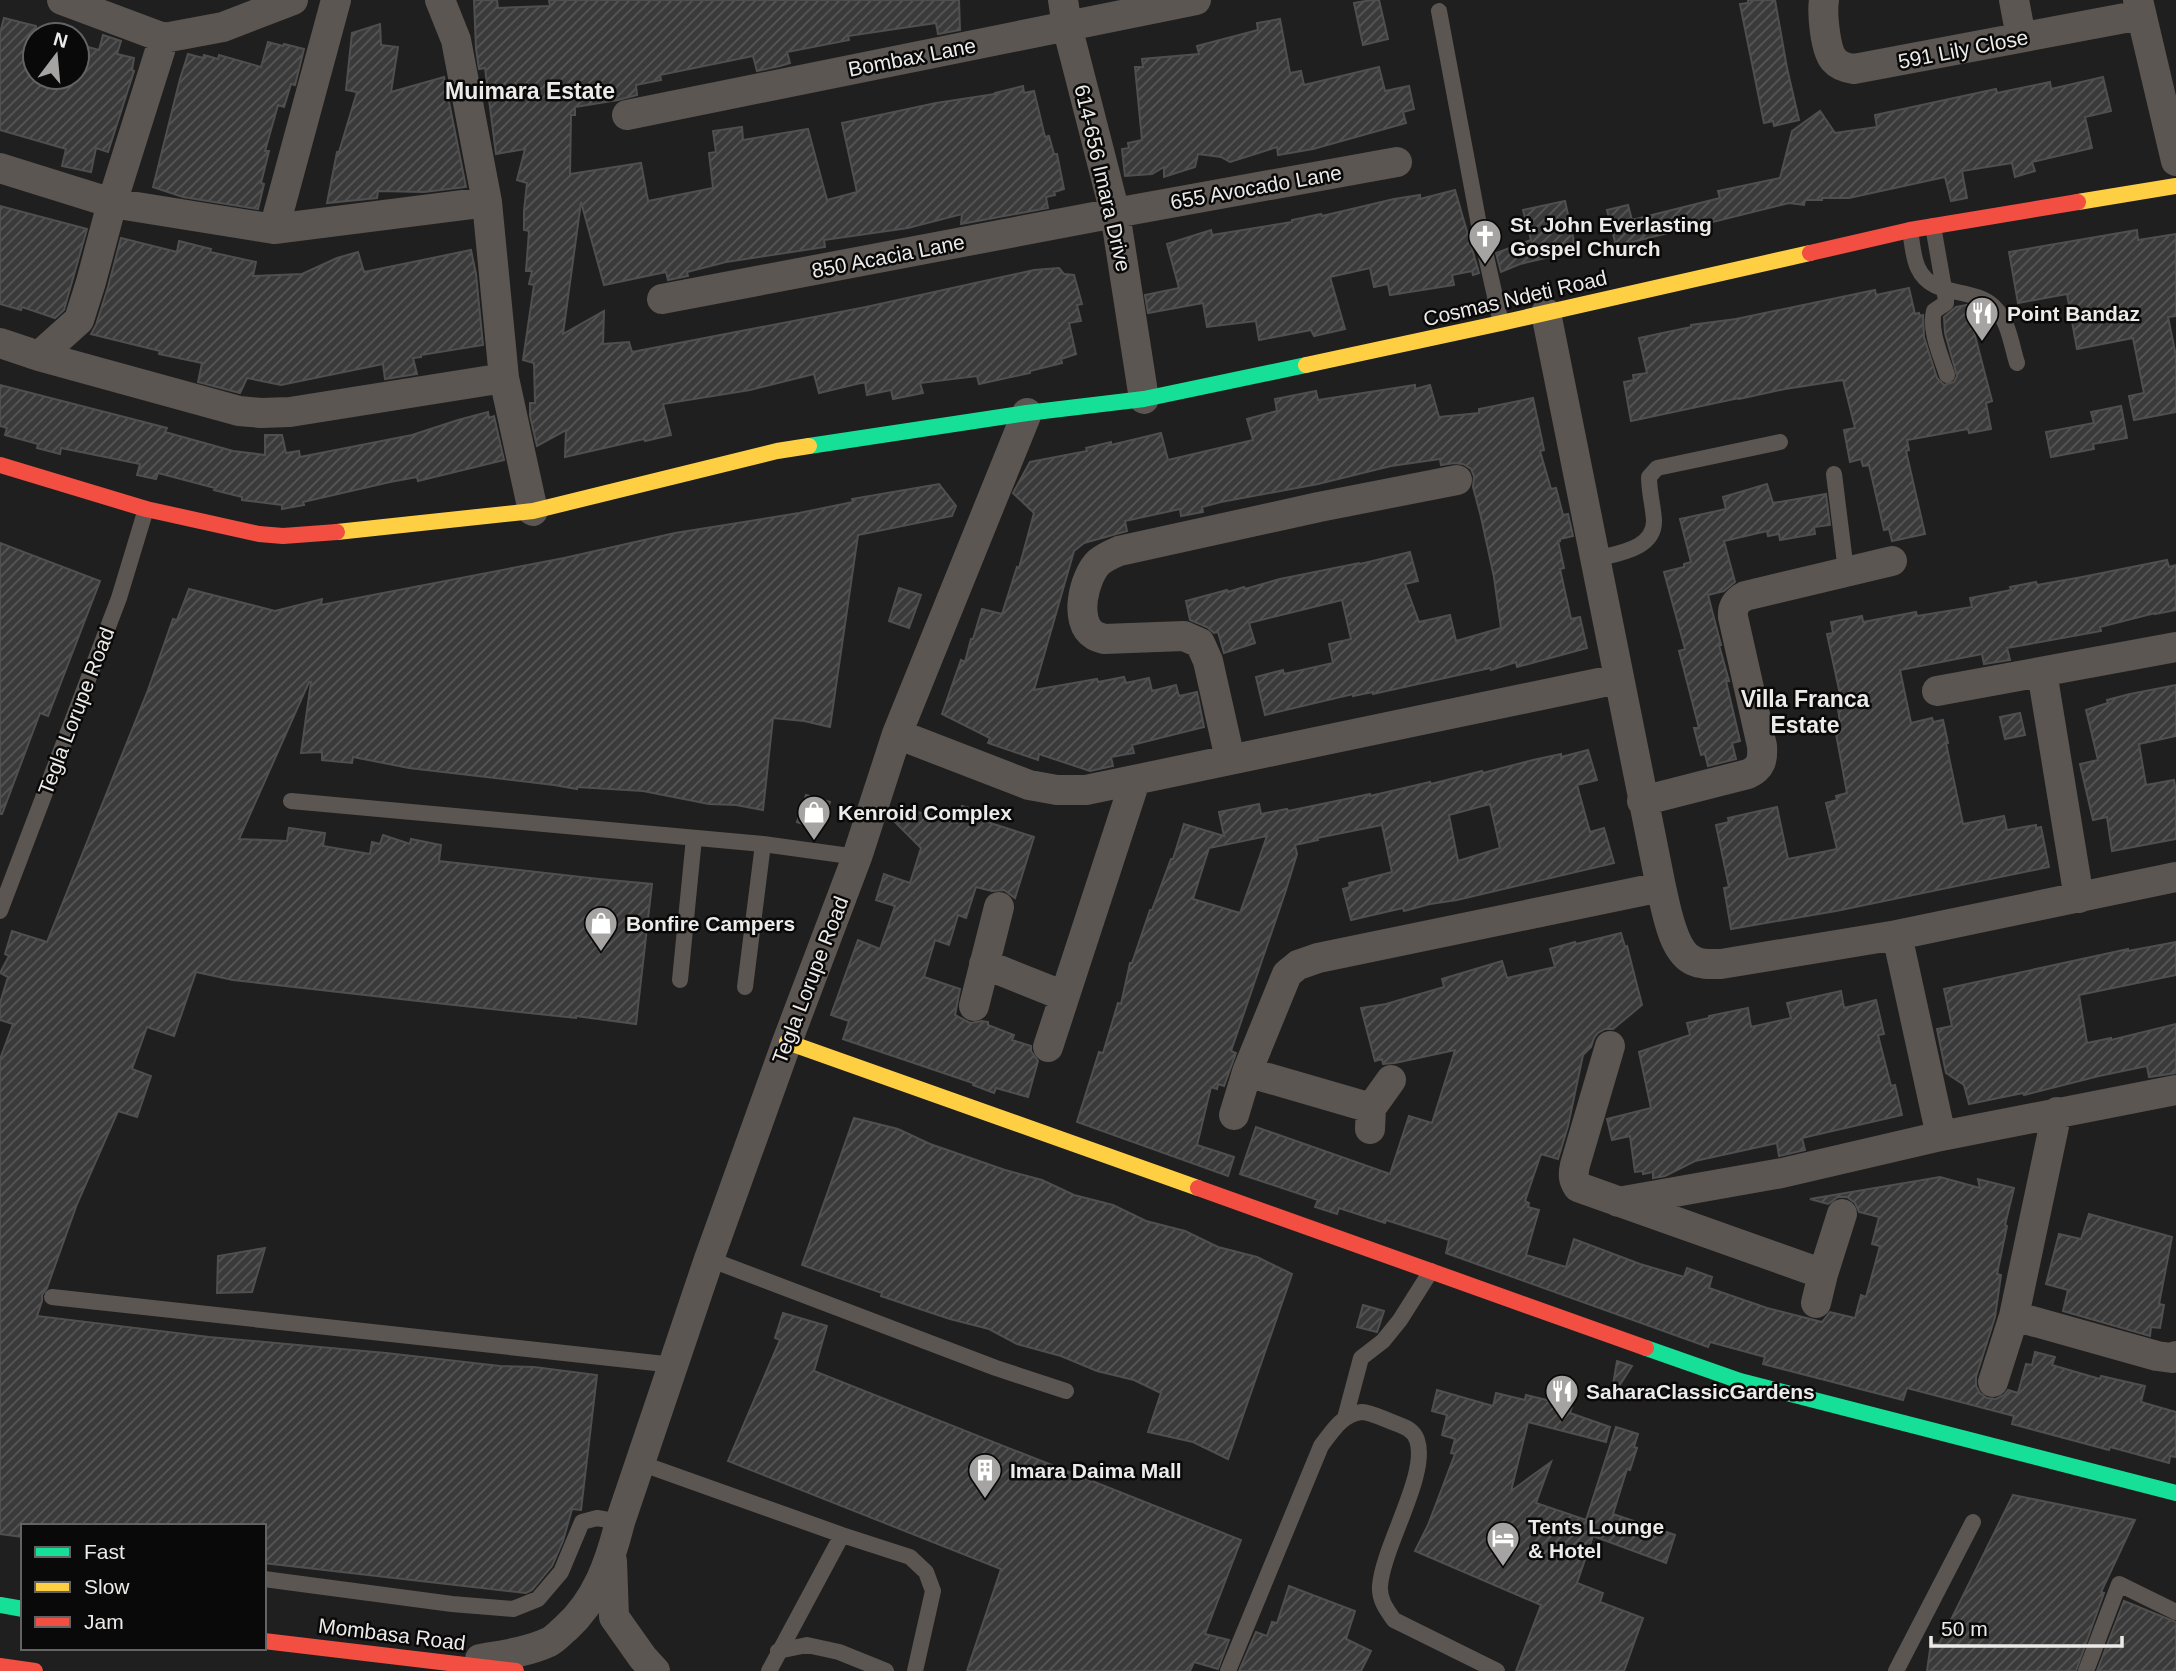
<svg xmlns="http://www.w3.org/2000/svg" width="2176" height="1671" font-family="Arial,sans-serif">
<defs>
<pattern id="building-hatch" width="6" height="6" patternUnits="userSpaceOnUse" patternTransform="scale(1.75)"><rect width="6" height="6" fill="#3b3a3a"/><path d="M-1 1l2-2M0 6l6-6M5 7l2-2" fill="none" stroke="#585757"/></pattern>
</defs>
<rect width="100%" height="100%" fill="#201f1f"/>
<path fill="url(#building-hatch)" stroke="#504f4f" stroke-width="2" fill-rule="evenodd" d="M474,0h23l1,8 52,-2 -1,-6h410l1,30 -22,4 -2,-11 -88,13 1,4 -62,12 3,11 -10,3 -23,5 -4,-15 -93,19 1,5 -25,5 1,10 -19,5 -43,7v8h-4l-1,59 71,-11 7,38 65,-13 -4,-35 7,-1 -3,-21 29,-4 1,13 65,-11 19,71 30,-8 -15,-69 94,-20 59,-9v-1l28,-7 1,7 10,-2 11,46 4,-1 5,18h3l7,35 -10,3 1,3 -9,2 2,11 -87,16 1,-10 -54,14 -84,12 1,7 -99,15 -39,10 1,4 -20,4 -2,-8 -62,13 -23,-83 -18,132 41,-23 -1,33 26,-2 3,10 234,-45 168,-37 25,-2 5,6 10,1 8,29 -5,1 4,16 -12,2 7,31 -15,5 1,4 -32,8v2l-51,11 -2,-8 -57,7 3,10 -30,6 -2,-9 -24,5 -2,-13 -46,11 -5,-19 -64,16 -87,14 8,31 -26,6 -1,-2 -79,18 1,-27 -29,16 -7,-30v-13h5l-1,-40 -11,-3 11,-75 -5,-1 3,-13h-6l3,-40 -5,-1v-19l3,-28 -10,-3 8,-31 -29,5 -11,-86 -6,1 -3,-20z
M1371,0h8l9,39 -25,6 -9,-42z
M1748,0h27l12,68 12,52 -25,6 -1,-5 -9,2 -24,-119 8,-1z
M4,18l32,8 -1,51h42v-33l22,6 4,-15 18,6 -4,13 17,4 -2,12 2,1 -26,81 -12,-4 -5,24 -29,-6 4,-17 -66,-19v-97z
M1280,19l10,54 11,-2 3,14 75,-18 6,24 24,-5 5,23 -11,3 3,11 -93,26 -35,6 -1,-8 -47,15 -9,-5 -23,-3 -3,13 -31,10v-10l-12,7 -27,2 -3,-27 7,-1 -1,-5 14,-3 -7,-73h8l-1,-8 57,-5 -2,-8 61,-16 -1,-7z
M380,24l1,21 17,2 -7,45 53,-15 22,110 -42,5 -46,-1 -1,7 -50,5 10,-51h2l18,-60 -11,-2 6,-57z
M268,42l15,4 1,-2 20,5 -9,36 -4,-1 -7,23 -6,-2 -13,46h4l-8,32 3,1 -6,25 -75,-12 -30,-10 27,-108 8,-25 15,4 1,-3 14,4 1,-4 42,12z
M2103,77l8,34 -26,6 7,31 -60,14 3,9 -20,6 -3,-14 -50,8 5,27 -16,3 -6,-24 -96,21h-27v2h-17l-1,5 -15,-2 -173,43 -9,-36 21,-5 4,15 88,-22 -2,-7 62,-13 12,-47 28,-20 15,22 42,-6 -2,-12 121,-26 1,4 53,-11 1,7z
M1455,190l24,83 -6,2 -1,-4 -20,4 2,10 -64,10 -2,-11 -14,3 -4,-19 -40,9 15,52 -31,7 -3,-6 -52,10 -3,-19 -49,6 -4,-24 -55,10 -3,-18 34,-7 -12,-44 44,-14 1,5 80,-13v-2l29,-6 1,2 72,-17 26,-4v4z
M1565,201l11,50 -56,13 -19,8 -5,-19 35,-13 -8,-30z
M0,206l87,23 -23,81 -9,8 -33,-11 -1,3 -21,-6z
M2137,230l1,10 38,-6v82l-8,1 8,39v56l-42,8 -5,-24 15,-3 -11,-55 -56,11 -10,-55 -49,9 -9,-51z
M121,238l56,14 2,-11 32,8 -1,3 46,10 -3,14 49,-2 35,-16 21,-6 6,20 107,-22 5,24 7,71 -62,10v2l-8,1 4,16 -32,5 -2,-15 -102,21 -34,-7 -7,15 -42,-11 4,-19 -43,-9 1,-3 -69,-17 5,-9 12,-38z
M1909,288l6,26 4,-1 1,3 3,-1 1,22 13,41 7,7 10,-3 3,-6 -12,-43 -1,-16 12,-10 11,-2 25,96 -6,2 5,26 -22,4 -1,-4 -61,11 2,10 -3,1 19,83 -33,7 -3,-12 -5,1 -15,-65 -6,1 -2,-7 -11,3 -6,-32 11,-2 -12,-48 -58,9 -46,10v-1l-108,23 -7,-39 10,-2 -1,-5 14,-2 -8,-35 52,-11v-2l45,-6 139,-29 1,5z
M0,385l167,43 -2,4 68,19 32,4v-20h17l4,18 13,-2 1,6 112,-22 46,-15 30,-8 1,6 5,-2 10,44 -86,21 -1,-4 -27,5 -87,20 1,3 -22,4v-4l-40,-5v-3l-28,-7 1,-2 -57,-15 -2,6 -19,-4 3,-11 -79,-16 -1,6 -23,-6 1,-4 -33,-9 2,-7 -7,-2z
M1415,385v4l15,-4 9,32 40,-4v-4l54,-11 11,52 -4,1 11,38 5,-1 7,27 5,-1 5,22 -13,3v2h-2l6,27 -4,1 11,50 9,-2 7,31 -70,19 -1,-5 -25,8 -1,-2 -117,26v-2l-20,4v-2l-88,21 -9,-38 27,-7 1,4 49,-11 -4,-19 22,-5 -9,-39 -93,23 6,20 -31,10 -6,-21 -4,1 -7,-6 -17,-7 -4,-19 41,-11 1,2 16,-5 1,2 35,-10 79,-16 1,1 50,-12 8,29 -13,3 14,38 31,-7 6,26 45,-13 -7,-51 -13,-60 -8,-30 1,-11 -3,-7 -8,-5 -9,-1 -13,2 -1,-6 -49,7 -73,18 -97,18 -19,5 1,5 -22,4 -1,-7 -55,12 2,10 -43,12 -10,8 -40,139 63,-11 1,3 26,-5 2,6 23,-5 3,13 24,-6 3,11 18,-4 7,35 -72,18 2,8 -23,4 2,9 -23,5 -51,-17 -1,6 -50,-17 2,-5 -48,-24 19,-54 4,2 6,-23h2l9,-30 20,5 15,-47 2,1 15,-55 -21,-20 17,-31 57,-11 -1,-3 25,-6v3l50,-12 7,27 85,-20 -6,-21 30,-8 -2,-12 41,-8 2,9z
M2121,406l6,32 -34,6 1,5 -43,8 -5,-25 48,-9 -3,-11z
M939,484l17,22 -4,10 -94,19 -28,192 -26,-6 -31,-3 -10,92 -27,-5 -27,-1 -66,-13 -66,-4v2l-23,-4 -145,-17 -56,-11 -1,6 -30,-3v-8l-21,1 10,-71h-2l-70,157 48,2 2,-13 36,5 -2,13 47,8 2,-12 8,2 3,-9 27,9 1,-5 30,6 -2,16 160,18 53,5 -16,140 -60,-8v2l-140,-15 -203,-23 -37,-8 -22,64 -27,-9 -15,42 19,7 -14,41 -19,-6 -41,93 -30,84 -5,7v6l-5,15 172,21 177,16 114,13 34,1 63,8 -16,135 -9,-1 -9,32 -11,25 -20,24 -6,3 -262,-30v-37h-241v11l-23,-3v-475l13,-35 -13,-4v-17l8,-26 -8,-4 9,-17 -4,-2 7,-23 35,11 101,-252 25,-71 4,1 12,-31 86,22 47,-12 -1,6 243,-47 111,-25 124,-20 54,-11 -1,-3z
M1767,484l6,19 53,-9 4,31 -16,2 1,7 -35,6 -1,-6 -11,2 -1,-5 -43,10 11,41 -11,9 -16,4 13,50h-2l10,36h-3l14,60 -8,2 4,16 -28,7 -3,-12 -4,1 -7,-27h5l-20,-77 6,-2 -21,-77 20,-5v-3l7,-2 -11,-43 46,-10 -3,-12z
M0,543l100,38 -52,135 -8,-3 -38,101h-2z
M2167,560l2,7 7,-2v45l-21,4v-1l-55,14 1,4 -94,17 3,12 -26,4 -2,-10 -82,16 11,53 21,-5 1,4 10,-2 5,23h-2l17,81 41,-8 3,14 29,-5v3l5,-1 8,40 -213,44 -105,18 -7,-41 5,-1 -13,-62 13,-3 -1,-4 49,-11 11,52 49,-10 -11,-46 11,-3 -1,-4 11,-3 -13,-70 6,-1 -2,-13 5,-1 -16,-74 6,-1 -2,-11 31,-6 1,6 53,-10 1,4 55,-9 -2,-9 41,-8 -1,-3 26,-5 1,3 45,-8z
M899,588l22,7 -12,33 -20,-7z
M2176,685v51l-37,8 7,41 28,-5 2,11v48l-64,12 -5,-34 -14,3 -13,-56 18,-4 -12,-50 22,-7 -1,-3 23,-6z
M2020,713l5,22 -20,4 -5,-22z
M1588,750l9,30 -20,5 13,47 14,-4 10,35 -157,37 -27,4 -26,7 -1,-3 -52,12 -8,-31 7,-2 -1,-4 43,-11 -10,-47 -65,13 1,2 -23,5 2,9 -11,36 -55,161 5,2 -12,33 -6,-2 -1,5 -6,-2 -14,58 37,12 -6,19 -151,-54 22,-70 4,1 15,-50 3,1 9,-41h2l18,-53h2l19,-51h2l11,-35 40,12 -5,-24 40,-8 2,10 26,-5 1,2 82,-17v2l60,-14 1,2 51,-13 1,2 50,-13 28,-6v3zM1490,804l10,44 -42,13 -9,-46zM1267,836l-27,77 -47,-14 16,-51z
M806,795l24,7 -9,28 -24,-8z
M962,806l21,6 -2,8 53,17 -19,61 -11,-8 -12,1 -16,-4 -10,31 -8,-3 -9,30 -14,-5 -11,37 36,12 -5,26 15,8 12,-2 6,1v3l26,10 -2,5 19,6v5l7,10 -10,36 -32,-9 -2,5 -21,-8v-2l-130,-44 6,-18 -18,-6 27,-75 22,9 15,-43 -19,-6 8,-26 26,9 11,-35 -32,-32 2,-6h20l46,13z
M1621,933l4,14 2,-1 15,59 -29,24h-8l-7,4 -4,5 -3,9 -8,8 -15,71 -10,33 -17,-5 -16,47 4,2 -1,4 11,3 -13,45 40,12 8,-28 66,25 44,13 3,-9 25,9 -3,11 58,20 55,14 8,-10 25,6 6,-23 5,2 14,-51 -8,-2 7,-27 -20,-5 -4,-9 -8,-6h-9l-10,7 -18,-5 130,-22 40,11 -2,-9 36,9 -9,37 2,1 -10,48 4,1 -6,42 -19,60v9l4,7 7,5 9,1 8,-4 4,-5 10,3 8,-29 6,1 3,-13 20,5 -3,8 48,14 1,-3 44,10 -4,16 35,10v45l-6,-1 -1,7 -59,-16 -1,3 -97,-26 2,-8 -107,-28 -4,12 -140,-36 2,-7 -55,-15 -2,5 -262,-94 3,-13 -63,-20 -1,3 -46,-15 -2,6 -22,-7 3,-7 -78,-26 16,-47 134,47 19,-58 23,7 23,-73 -60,13 -12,1 -1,-5 -7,2 -14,-53 25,-4 58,-17 -2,-8 60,-18 5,17 48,-11 -5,-18 25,-7 1,2z
M2176,942v33l-97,20 8,48 24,-5v2l65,-16v49l-27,4 -2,-11 -48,10 -75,19 -1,-2 -54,11 -5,-19 -18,-12 -9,-44 15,-3 -8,-37 184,-40v2z
M1841,991l3,17 32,-8 8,34 -6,1 13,51 4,-1 7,30 -100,23 3,12 -26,6 -2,-13 -82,18 -30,15 -12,2v-6l-10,2v-3l-8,1 -5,-36 -18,4 -5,-21 44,-11 -12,-56 51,-17 -3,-12 22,-5v-2l39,-8 3,19 40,-9 -4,-15z
M854,1118l44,11 32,15 75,26 37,10 32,15 39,10 33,16 39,10 33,16 39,10 35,17 -64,185 -35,-17 -45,-10 13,-39 -27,-13 -37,-9 -36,-15 -44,-12 -28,-15 -39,-10 -69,-23 1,-3 -80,-28z
M2089,1214l83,23 -13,67 5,1 -4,23 -9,-1 -1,9 -87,-25 5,-21 -22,-6 13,-50 22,5z
M265,1248l-13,44 -35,1 1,-37z
M1363,1305l21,6 -7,21 -20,-5z
M783,1313l44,13 -13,45 427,169 -36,94 24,6 -11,29 -24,-7 -4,9h-223l34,-102 -273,-108 52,-121 -5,-2z
M1617,1361l15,5 -20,31h-1z
M1437,1390l56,16 3,-13 29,7 1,-5 46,11 -2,7 40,14 -4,15 -78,-20 -17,69 40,-29 -15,41 50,17 30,-93 22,7 -4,13 3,1 -7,22 -3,-1 -14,45 62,21 -9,28 -73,-27 -16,47 26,10 -3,9 43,16 -19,53h-108l25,-66 -126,-54 13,-26 27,-71 -4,-1 4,-14 -13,-4 5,-20 -15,-4z
M2013,1495l122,25 -34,72 3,1 -28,78h-149l4,-28 8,1z
M1289,1586l66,25 -9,28 25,12 -10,20h-122l17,-39 11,4 5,-14 5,1z
M2124,1601l52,21v49h-79z"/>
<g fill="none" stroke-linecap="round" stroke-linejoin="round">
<path stroke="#5b5651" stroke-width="16" d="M1439,11l40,214 22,98
M1933,226l13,74v3l-12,8c-5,19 7,45 13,64
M1910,230c2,12 3,28 8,38 14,31 55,18 76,39 15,14 17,37 23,56
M1834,474l12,97
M1596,559c22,-6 59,-10 58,-39 -1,-15 -5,-28 -5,-43l8,-9 123,-26
M291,801l472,43 94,13
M0,911l119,-313 27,-89
M680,980l14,-142
M745,987l18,-143
M709,1259l287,109 70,23
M52,1297l622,68
M1345,1418l16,-60 22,-17 17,-21 31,-49
M640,1463l202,72 68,22 16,15 7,19 -18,80
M264,1579l188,25 61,5 25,-10 23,-27 21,-50 15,-4 23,4
M778,1651l29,-6 32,7 47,19
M769,1671l73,-136
M1228,1671l93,-225c10,-13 22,-33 41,-34 8,0 22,7 30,10 11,4 21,7 25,18 12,34 -34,106 -37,146 -1,13 6,23 14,34l103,51
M1896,1671l77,-149
M2086,1671l33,-87 57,28"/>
<path stroke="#5b5651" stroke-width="30" d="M62,0l102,38 59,-11 70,-27
M440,0l16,40 31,162 17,176 29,133
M1063,0l4,26 48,187 29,186
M1824,0c-2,13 1,50 10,60 5,6 12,8 20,9l287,-54
M2014,0l7,37
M2138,0l38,161
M627,115l569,-115
M0,168l112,35 162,26 213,-27
M274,229l62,-229
M662,299l453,-86 282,-51
M1546,313l115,574c5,20 11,65 33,74 8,4 18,3 27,3l176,-29 279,-58
M0,343l39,13 200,55 22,2 29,-1 214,-34
M39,356l40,-36 12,-38 21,-79 52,-165
M2042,672l37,226
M1937,691l239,-44
M897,734l132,51 28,5h29l532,-111
M1230,759l-22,-98 -8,-18 -16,-7 -80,3c-3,-1 -7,-2 -10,-4 -21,-13 -10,-59 5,-73 6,-5 13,-8 20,-11l200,-44 138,-27
M1642,801l106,-27c13,-6 15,-14 14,-28l-29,-129c-1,-10 3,-16 12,-21l147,-35
M1897,935l44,201
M984,964l80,32
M974,1006l25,-99
M1610,1046l-35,119c-2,9 -2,15 3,22l245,87
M1048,1047l87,-266
M1247,1072l124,36
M1234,1115l13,-43 40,-98 11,-9 20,-7 343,-71
M1370,1129l1,-21 20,-28
M1618,1202l164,-29 159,-37 235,-46
M1816,1303l7,-29 19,-60
M2014,1316l143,40 15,2 4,-2
M1993,1382l21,-66 43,-204
M612,1561l2,56 29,41 12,13
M480,1659c23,-4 47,-7 69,-17 6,-3 11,-9 17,-14 31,-28 44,-66 54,-106l89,-263 78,-217 70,-185 40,-123 130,-321"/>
<path stroke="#16e098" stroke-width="16" d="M809,446l218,-33 117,-14 162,-34
M1646,1348l94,33 436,112
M0,1605l23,4"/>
<path stroke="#ffcf43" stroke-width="16" d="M2078,202l98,-16
M1306,365l195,-42 309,-70
M337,532l196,-21 244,-60 32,-5
M787,1042l411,146"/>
<path stroke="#f24e42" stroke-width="16" d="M1810,253l100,-23 168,-28
M0,465l146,44 113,25 24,2 54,-4
M1198,1188l448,160
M264,1641l252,30
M0,1666l35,5"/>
</g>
<defs>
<symbol id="church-pin" viewBox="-11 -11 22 30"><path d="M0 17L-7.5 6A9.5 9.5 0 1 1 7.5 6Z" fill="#a5a4a3" stroke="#0a0909"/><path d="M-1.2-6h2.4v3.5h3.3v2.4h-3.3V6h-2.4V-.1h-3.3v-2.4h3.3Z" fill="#fff"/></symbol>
<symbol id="restaurant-pin" viewBox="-11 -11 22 30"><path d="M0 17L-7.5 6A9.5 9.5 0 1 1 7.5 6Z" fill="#a5a4a3" stroke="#0a0909"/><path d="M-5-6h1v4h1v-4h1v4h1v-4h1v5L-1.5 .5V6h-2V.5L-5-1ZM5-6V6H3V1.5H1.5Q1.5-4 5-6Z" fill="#fff"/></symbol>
<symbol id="shop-pin" viewBox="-11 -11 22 30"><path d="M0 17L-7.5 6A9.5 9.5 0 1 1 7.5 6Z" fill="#a5a4a3" stroke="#0a0909"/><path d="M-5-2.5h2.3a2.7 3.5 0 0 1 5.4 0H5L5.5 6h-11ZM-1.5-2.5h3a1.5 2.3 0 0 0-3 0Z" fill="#fff"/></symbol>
<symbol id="building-pin" viewBox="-11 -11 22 30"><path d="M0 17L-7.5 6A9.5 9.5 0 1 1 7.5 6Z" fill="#a5a4a3" stroke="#0a0909"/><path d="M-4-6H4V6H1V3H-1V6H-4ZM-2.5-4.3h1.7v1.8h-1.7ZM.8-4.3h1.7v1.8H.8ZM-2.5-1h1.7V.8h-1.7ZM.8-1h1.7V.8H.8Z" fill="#fff"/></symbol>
<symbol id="hotel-pin" viewBox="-11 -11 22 30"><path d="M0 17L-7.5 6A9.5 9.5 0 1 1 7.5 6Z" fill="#a5a4a3" stroke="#0a0909"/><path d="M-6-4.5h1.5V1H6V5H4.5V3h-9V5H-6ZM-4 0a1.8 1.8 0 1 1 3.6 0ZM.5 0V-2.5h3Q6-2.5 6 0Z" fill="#fff"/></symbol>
</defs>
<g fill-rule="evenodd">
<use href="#church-pin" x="1466" y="217" width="38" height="52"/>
<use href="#restaurant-pin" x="1963" y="294" width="38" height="52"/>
<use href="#shop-pin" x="795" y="793" width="38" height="52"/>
<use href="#shop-pin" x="582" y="904" width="38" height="52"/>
<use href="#restaurant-pin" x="1543" y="1372" width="38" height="52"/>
<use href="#building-pin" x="966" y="1451" width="38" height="52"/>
<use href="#hotel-pin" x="1484" y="1519" width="38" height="52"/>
</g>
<g text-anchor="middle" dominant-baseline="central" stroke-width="5" stroke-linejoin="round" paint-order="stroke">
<g font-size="21" fill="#ecebea" stroke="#0a0909">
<text transform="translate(1963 49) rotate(-11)">591 Lily Close</text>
<text transform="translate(912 57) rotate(-11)">Bombax Lane</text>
<text transform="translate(1103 178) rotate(77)">614-656 Imara Drive</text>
<text transform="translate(1256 187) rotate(-10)">655 Avocado Lane</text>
<text transform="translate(888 256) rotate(-11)">850 Acacia Lane</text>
<text transform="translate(1515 298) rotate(-13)">Cosmas Ndeti Road</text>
<text transform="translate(76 711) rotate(-69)">Tegla Lorupe Road</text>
<text transform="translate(810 980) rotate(-69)">Tegla Lorupe Road</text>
<text transform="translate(392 1634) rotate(7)">Mombasa Road</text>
</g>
<g font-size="21" font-weight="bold" fill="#ecebea" stroke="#0a0909" text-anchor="start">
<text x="1510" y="224">St. John Everlasting<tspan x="1510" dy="24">Gospel Church</tspan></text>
<text x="2007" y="313">Point Bandaz</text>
<text x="838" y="812">Kenroid Complex</text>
<text x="626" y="923">Bonfire Campers</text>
<text x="1586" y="1391">SaharaClassicGardens</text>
<text x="1010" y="1470">Imara Daima Mall</text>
<text x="1528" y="1526">Tents Lounge<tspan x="1528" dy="24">&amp; Hotel</tspan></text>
</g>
<g font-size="23" font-weight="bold" fill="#ecebea" stroke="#0a0909">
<text x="530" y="91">Muimara Estate</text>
<text x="1805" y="699">Villa Franca<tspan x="1805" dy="26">Estate</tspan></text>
</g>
</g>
<rect x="21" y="1524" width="245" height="126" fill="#0a0909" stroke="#646363" stroke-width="2"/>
<rect x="35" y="1547" width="35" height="10" fill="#16e098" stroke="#646363" stroke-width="2"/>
<text x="84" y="1559" font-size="21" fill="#ecebea">Fast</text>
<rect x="35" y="1582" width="35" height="10" fill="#ffcf43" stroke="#646363" stroke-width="2"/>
<text x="84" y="1594" font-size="21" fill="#ecebea">Slow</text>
<rect x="35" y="1617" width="35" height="10" fill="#f24e42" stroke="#646363" stroke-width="2"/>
<text x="84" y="1629" font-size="21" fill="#ecebea">Jam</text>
<g transform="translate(56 56) rotate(16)"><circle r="33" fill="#0a0909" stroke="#646363" stroke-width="2"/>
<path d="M0-5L12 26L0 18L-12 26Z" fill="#a5a4a3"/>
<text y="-10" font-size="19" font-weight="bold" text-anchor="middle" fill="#ecebea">N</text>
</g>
<path d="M1931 1636v10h191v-10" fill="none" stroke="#ecebea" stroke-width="3.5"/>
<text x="1941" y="1636" font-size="21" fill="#ecebea" stroke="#0a0909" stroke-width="5" paint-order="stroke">50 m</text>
</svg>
